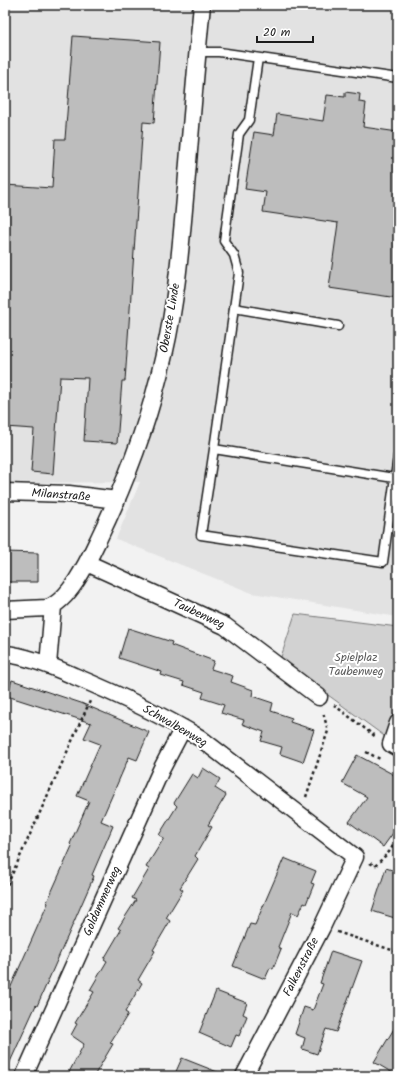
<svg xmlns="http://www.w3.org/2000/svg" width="403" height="1081" font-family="Kalam,sans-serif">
<rect width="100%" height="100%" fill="#f2f2f2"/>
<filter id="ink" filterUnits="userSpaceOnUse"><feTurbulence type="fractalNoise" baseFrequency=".025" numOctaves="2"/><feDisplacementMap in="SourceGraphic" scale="8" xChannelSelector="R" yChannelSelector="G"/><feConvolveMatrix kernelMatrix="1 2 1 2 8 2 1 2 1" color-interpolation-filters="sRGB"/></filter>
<g filter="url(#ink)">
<path fill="#e2e2e2" d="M5,5h393v612l-146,-24 -136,-54 24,-57 -135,1z"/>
<path fill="#d2d2d2" stroke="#777" d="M295,614l103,13v78l-11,33 -107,-78z"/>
<path fill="#bdbdbd" stroke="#1c1c1c" d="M73,36l87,6 -6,81 -11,-1 -18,259h-3l-5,62 -33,-2 4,-63 -28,-1 -7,97 -22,-2 3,-43 -29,-2v-242l47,3 3,-49h10z
M345,92l15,2 -1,8 7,1 -3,24 35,5v166l-69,-10 9,-65 -75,-11 3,-20 -21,-3 9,-57 20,3 3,-21 46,7 4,-26 18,2z
M5,552l33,1v29h-33z
M128,628l44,14 -1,3 43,16 -3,8 22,7 -2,6 22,8 -1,6 21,7 -2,8 21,7 -2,4 24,8 -11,32 -23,-8 2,-7 -21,-6 3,-9 -22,-8 2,-4 -23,-7 3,-8 -22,-7 2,-6 -21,-7 1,-3 -23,-7 1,-3 -43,-14z
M12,680l69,23 68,29 -12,28 -8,-3 -28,64 12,5 -21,49 2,1 -57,130 -1,-1 -31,68v-73l43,-97 -1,-1 25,-56 -2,-2 19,-43 -12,-5 23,-52 -16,-6 7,-15 -84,-27z
M357,755l41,22v49l-15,21 -34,-25 18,-25 -25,-14z
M203,768l17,11 -5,9 11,7 -18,30 4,2 -17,29 3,3 -18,29 3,2 -17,28 4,3 -17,29 2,1 -17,29 4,3 -17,29 3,2 -18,29 3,1 -19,32h-27l17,-32 -13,-9 6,-11 -2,-1 19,-31 -4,-2 17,-29 -3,-2 17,-29 -3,-2 18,-28 -4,-2 17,-29 -3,-2 18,-29 -5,-3 18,-29 -3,-3 18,-29 6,4z
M284,858l32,13 -5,12 3,1 -8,20 -2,-1 -6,12 -6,-3 -14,35 3,2 -8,20 -3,-1 -5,11 -32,-13 17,-42 5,1z
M386,868l12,4v47l-26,-8z
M331,951l31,10 -26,71 -10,-3 -9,25 -15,-5 3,-11 -10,-4 9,-27 9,3 10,-26 -3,-1z
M216,991l31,12 -4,11 4,2 -8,20 -3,-1 -5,12 -32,-14z
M398,1022v54l-24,-14z
M182,1058l43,17v1h-51z"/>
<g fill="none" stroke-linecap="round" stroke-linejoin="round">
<defs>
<path id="service" d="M197,52h22l179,26
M258,58l-9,62 -10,14 -15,107 10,14 5,18 -25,176 -13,86 182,27 15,-106
M234,308l104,18
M214,449l180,29"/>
<path id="minor" d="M5,492l64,2 48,6
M87,563l138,63 94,71
M5,610l42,-2c23,-7 42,-49 52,-70 28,-58 51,-120 65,-183 13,-56 17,-112 22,-168 5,-61 10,-122 16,-182
M5,654c23,2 49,13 69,22 43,18 86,38 126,62l155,119 -33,70 -78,149
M48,665l5,-59
M398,723l-7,21 7,4
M24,1076l137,-306 22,-42"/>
</defs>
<use href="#service" stroke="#1c1c1c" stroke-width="11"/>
<use href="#minor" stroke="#1c1c1c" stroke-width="19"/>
<path stroke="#1c1c1c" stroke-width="2.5" stroke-dasharray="3 3" stroke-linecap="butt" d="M334,705l42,32
M366,752l14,7
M306,797l22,-66 -5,-19
M370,863l5,3 14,-14 9,-14
M5,890l85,-189
M337,932l61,20"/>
<use href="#service" stroke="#fff" stroke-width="8"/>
<use href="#minor" stroke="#fff" stroke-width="16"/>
</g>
</g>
<g text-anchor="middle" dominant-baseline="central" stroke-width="4" stroke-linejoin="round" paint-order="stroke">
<g font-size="12" fill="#1c1c1c" stroke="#fff">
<text transform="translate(170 318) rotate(-80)">Oberste Linde</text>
<text transform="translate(61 495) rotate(4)">Milanstraße</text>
<text transform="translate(199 614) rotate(25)">Taubenweg</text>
<text transform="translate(175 726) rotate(30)">Schwalbenweg</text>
<text transform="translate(102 901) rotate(-66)">Goldammerweg</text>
<text transform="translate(301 967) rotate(-63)">Falkenstraße</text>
</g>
<g font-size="12" fill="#5c5c5c" stroke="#fff">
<text x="356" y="657">Spielplaz<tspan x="356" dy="14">Taubenweg</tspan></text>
</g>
</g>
<rect width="403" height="1081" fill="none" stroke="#fff" stroke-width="20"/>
<rect x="10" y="10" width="383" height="1061" fill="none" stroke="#1c1c1c" stroke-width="1.5" filter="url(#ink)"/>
<path d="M257 36v6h56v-6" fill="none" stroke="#1c1c1c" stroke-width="2"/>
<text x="263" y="36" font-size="12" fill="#1c1c1c" stroke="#ffffff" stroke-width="3" paint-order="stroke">20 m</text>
</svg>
